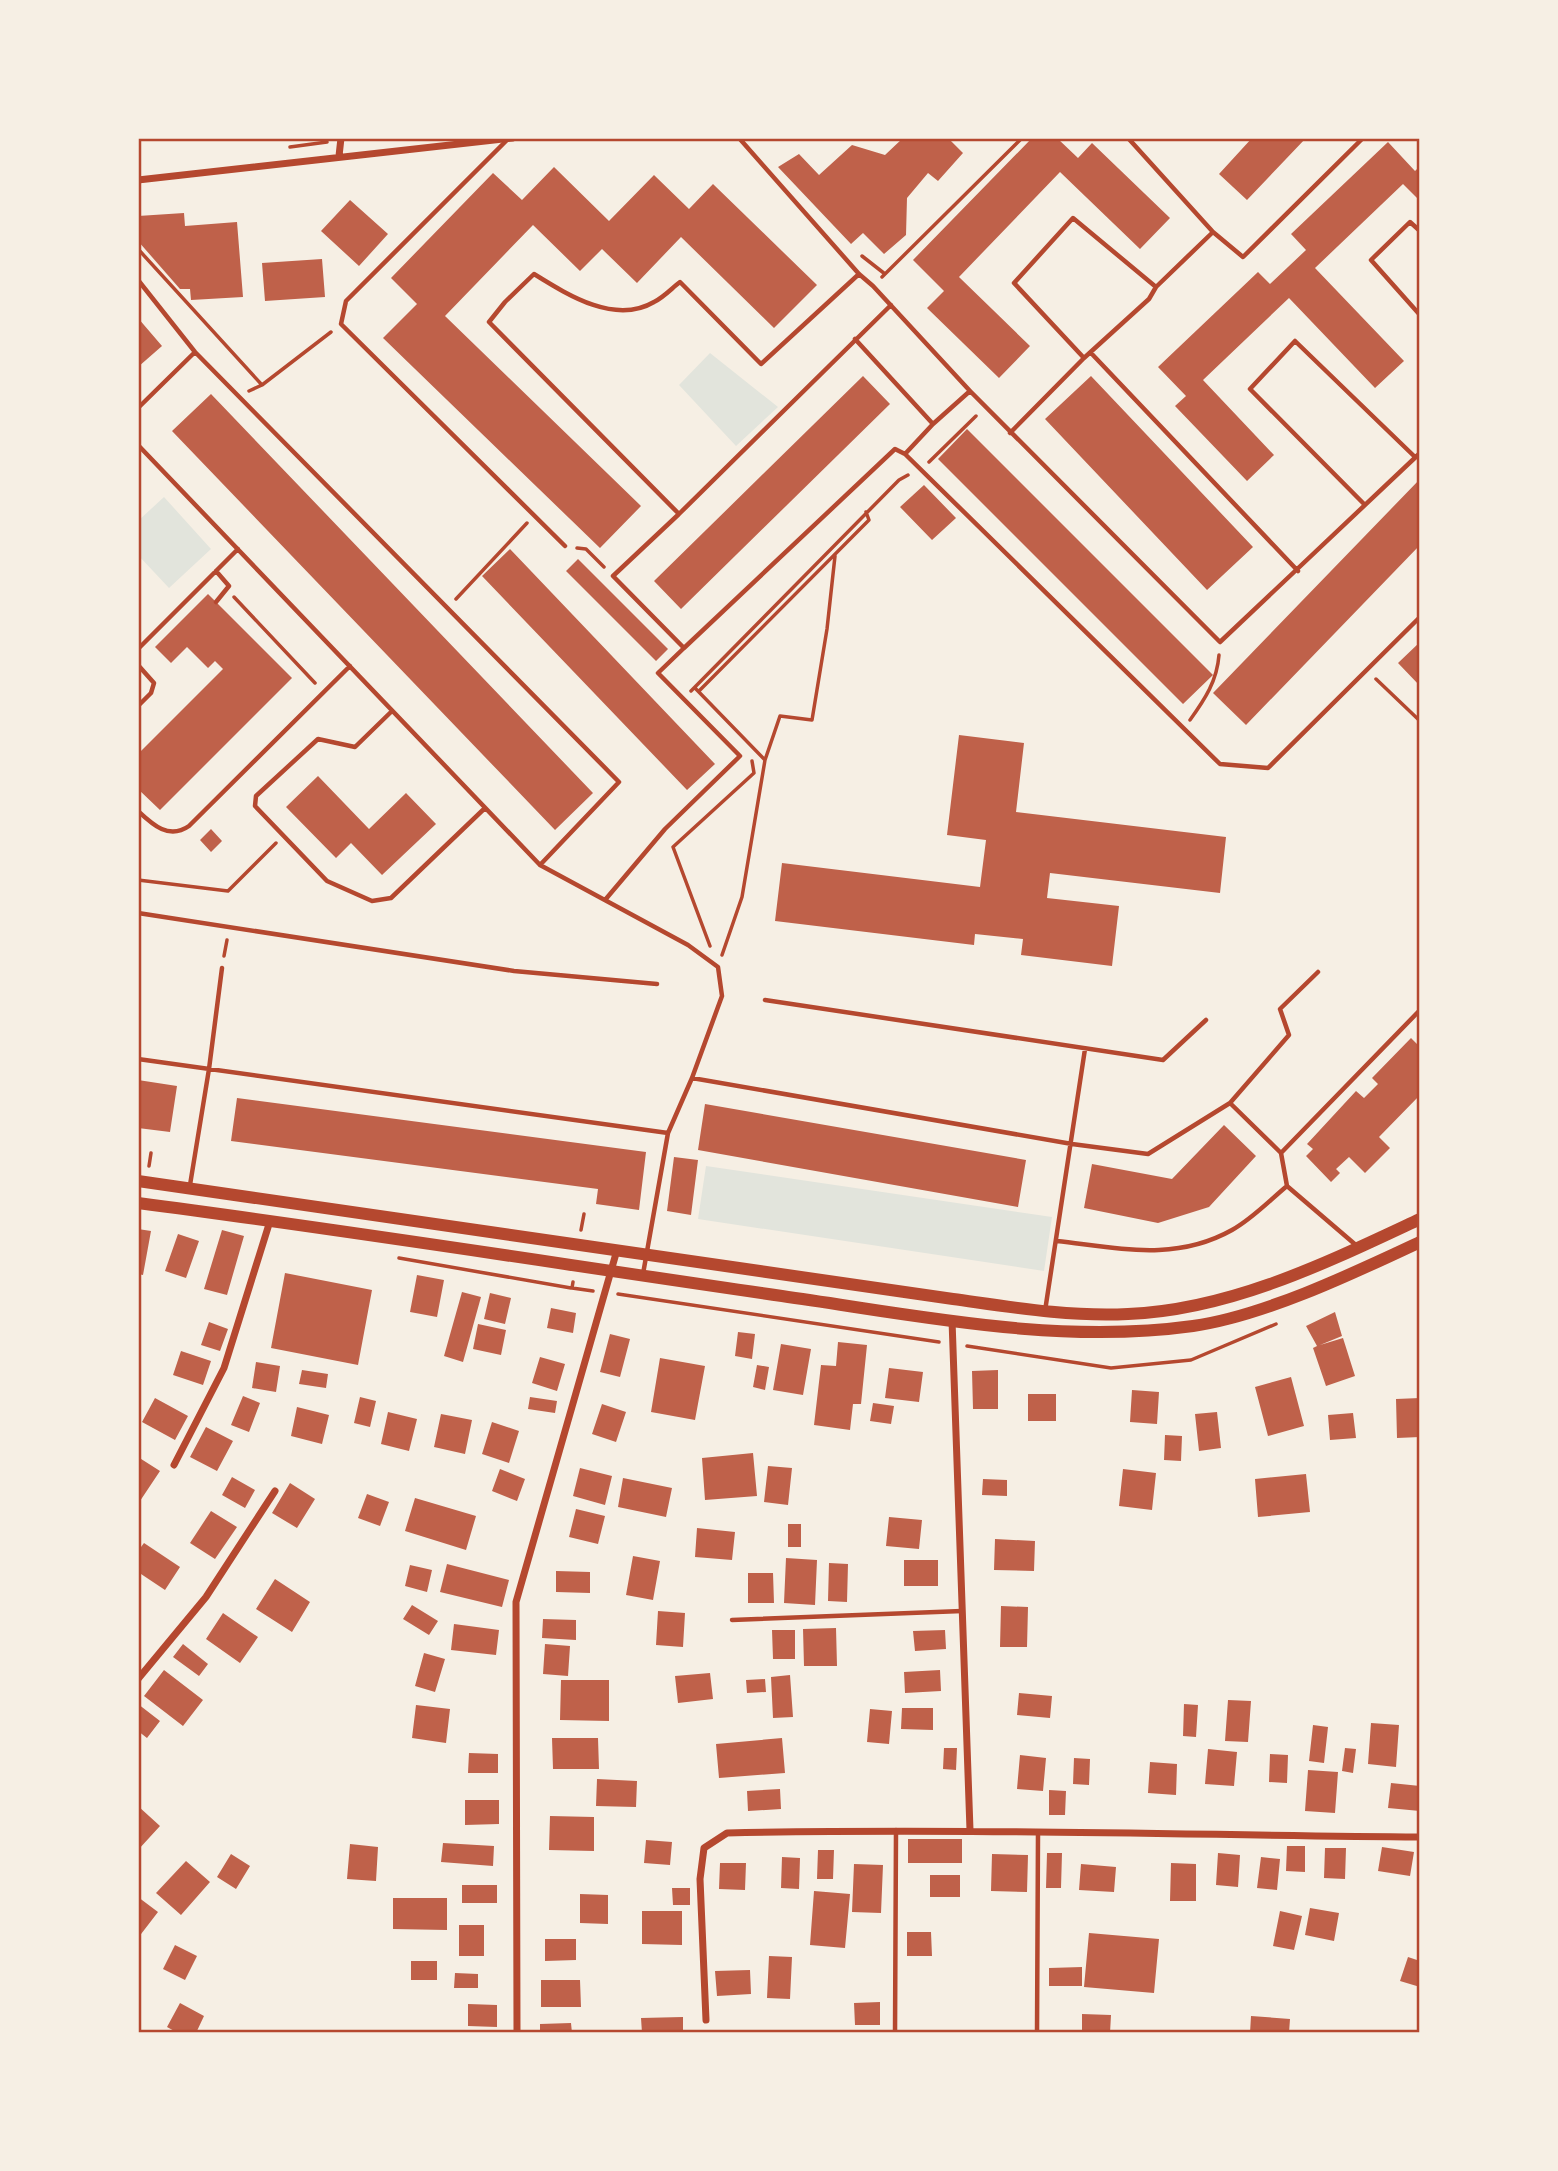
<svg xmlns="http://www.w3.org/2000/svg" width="1558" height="2171" font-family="'PT Sans',sans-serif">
<rect width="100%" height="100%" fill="#f6efe4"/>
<path fill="#e2e4dc" d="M710,353l68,54 -42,39 -57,-61z
M164,497l47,52 -42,39 -31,-33v-34z
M706,1166l346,51 -8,54 -346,-52z"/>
<path fill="#bf614a" d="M903,138h45l15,15 -25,28 -10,-8 -21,25 -1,37 -22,19 -21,-21 -12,11 -73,-77 21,-13 20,21 33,-30 33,10z
M1032,138h25l21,20 14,-15 78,75 -30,31 -80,-77 -101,105 71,69 -31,32 -72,-70 17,-17 -31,-31z
M1252,138h54l-59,62 -28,-26z
M1388,142l27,29 5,-5v35l-17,-17 -88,84 89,93 -29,27 -86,-90 -86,82 71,75 -27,26 -72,-75 11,-10 -28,-29 100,-95 12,12 36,-34 -15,-16z
M554,167l55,54 45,-46 35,34 24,-25 104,101 -43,43 -93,-91 -44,46 -35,-34 -22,22 -47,-46 -88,91 196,190 -41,42 -217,-210 34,-34 -26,-26 102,-105 29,27z
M350,200l38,34 -29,32 -38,-35z
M184,213l1,13 52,-4 6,75 -52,3 -1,-11h-10l-42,-48v-25z
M322,259l3,38 -60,4 -3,-38z
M138,318l24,28 -24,21z
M863,376l27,28 -209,205 -27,-28z
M1091,376l162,171 -46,43 -162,-171z
M211,394l382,399 -38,37 -383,-399z
M967,429l246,246 -30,29 -245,-245z
M1420,479v66l-174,180 -33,-32z
M924,485l32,33 -24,22 -32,-33z
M510,549l205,215 -28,26 -205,-214z
M578,559l90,90 -12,12 -90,-90z
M208,594l84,84 -132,132 -22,-21v-35l85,-85 -8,-8 -7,7 -21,-21 -16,16 -16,-16z
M1420,642v44l-22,-23z
M959,735l65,8 -8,69 210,25 -6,56 -170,-20 -3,25 72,8 -7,60 -91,-11 2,-16 -48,-5 -1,11 -199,-24 7,-58 198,24 6,-47 -39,-5z
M318,776l51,53 37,-36 30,31 -54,51 -31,-32 -15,15 -50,-51z
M211,829l11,12 -11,11 -11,-12z
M1411,1038l7,7 2,-1v51l-41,42 11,11 -25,25 -16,-16 -13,12 4,4 -9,9 -25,-26 7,-7 -6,-5 49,-53 8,7 14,-14 -6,-6z
M138,1080l39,6 -7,46 -32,-4z
M237,1098l409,54 -7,58 -43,-6 2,-15 -367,-48z
M705,1104l321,56 -8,47 -320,-57z
M1224,1125l32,31 -47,51 -51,16 -74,-15 8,-44 80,15z
M674,1157l24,3 -7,55 -24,-4z
M138,1229l13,2 -8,44 -5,-1z
M222,1230l22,6 -17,59 -23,-6z
M178,1234l21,7 -13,37 -21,-7z
M285,1273l87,17 -14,75 -87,-17z
M417,1275l27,5 -7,37 -27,-5z
M462,1292l19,5 -18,65 -19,-6z
M490,1293l21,5 -6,26 -21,-5z
M551,1308l25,5 -3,20 -26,-5z
M1335,1312l7,24 -22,9 23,-7 12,38 -29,10 -13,-38 4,-2 -11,-20z
M209,1322l19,7 -8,22 -19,-6z
M478,1324l28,6 -5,25 -28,-6z
M738,1332l17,2 -3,25 -17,-3z
M610,1334l20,5 -10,38 -20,-5z
M838,1342l29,3 -6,59h-8l-3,26 -36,-5 7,-60 15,1z
M781,1344l30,5 -8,46 -30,-5z
M181,1351l30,10 -8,24 -30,-10z
M540,1357l25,7 -8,27 -25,-8z
M660,1358l45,8 -10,54 -44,-8z
M256,1362l24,4 -4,26 -24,-4z
M757,1365l12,2 -4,23 -12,-3z
M889,1368l34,4 -4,30 -34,-4z
M302,1370l26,4 -2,14 -27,-4z
M998,1370v39h-25l-1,-38z
M1291,1377l13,49 -36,10 -13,-49z
M1132,1390l27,2 -2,32 -27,-2z
M1028,1394h28v27h-28z
M243,1396l17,7 -11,29 -18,-7z
M360,1397l16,4 -6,26 -16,-4z
M530,1397l27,4 -2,12 -27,-4z
M155,1398l33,18 -13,24 -33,-18z
M1420,1398v39l-23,1 -1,-39z
M873,1403l21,3 -3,18 -21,-3z
M602,1404l24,8 -10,30 -24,-8z
M297,1407l32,8 -7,29 -31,-8z
M388,1412l29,7 -8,32 -28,-7z
M1217,1412l4,36 -22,3 -4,-37z
M1353,1413l3,25 -26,2 -2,-25z
M441,1414l31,6 -7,34 -31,-7z
M492,1422l27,9 -10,32 -27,-9z
M206,1427l27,14 -16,30 -27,-14z
M1165,1435l17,1 -1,25 -17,-1z
M753,1453l4,43 -52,4 -3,-42z
M138,1457l22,14 -22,33z
M768,1466l24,2 -4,37 -24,-3z
M580,1468l32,8 -7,29 -32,-9z
M500,1469l25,10 -8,22 -25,-10z
M1123,1469l33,4 -4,37 -33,-4z
M1306,1474l4,38 -52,5 -3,-38z
M232,1477l23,13 -10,18 -23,-13z
M623,1478l49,10 -6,29 -48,-10z
M983,1479l24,1v16l-25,-1z
M290,1483l25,16 -18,29 -25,-15z
M367,1494l22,8 -9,24 -22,-8z
M415,1498l61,18 -10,34 -61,-19z
M576,1509l29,7 -7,28 -29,-7z
M211,1511l26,16 -22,32 -25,-16z
M889,1517l33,3 -3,29 -33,-3z
M788,1524h13v23h-13z
M697,1528l38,4 -3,28 -37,-3z
M995,1539l40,2 -1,30 -40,-1z
M144,1543l36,24 -15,23 -27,-18v-21z
M633,1556l27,5 -7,39 -27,-5z
M786,1558l31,2 -2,45 -31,-2z
M904,1560h34v26h-34z
M829,1563l19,1 -1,38 -19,-1z
M447,1564l62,16 -7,27 -62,-15z
M410,1565l22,5 -5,22 -22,-6z
M556,1571l34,1v21l-34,-1z
M748,1573h25l1,30h-26z
M275,1579l35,23 -18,30 -36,-23z
M412,1605l26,16 -9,14 -26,-16z
M1001,1606l27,1 -1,40h-27z
M658,1611l27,2 -2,34 -27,-2z
M223,1613l35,24 -18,26 -34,-24z
M543,1619l33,1v20l-34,-2z
M454,1624l45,6 -3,25 -45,-5z
M836,1628l1,38h-33l-1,-37z
M772,1630h23v29h-22z
M945,1630l1,19 -31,2 -2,-20z
M183,1644l25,20 -9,12 -26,-19z
M545,1644l25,2 -2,30 -25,-2z
M424,1653l21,6 -10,33 -20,-6z
M164,1670l39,30 -20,26 -39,-30z
M940,1670l1,21 -36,2 -1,-21z
M710,1673l3,26 -35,4 -3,-27z
M790,1675l3,42 -20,1 -2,-41z
M765,1679l1,13 -19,1 -1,-13z
M561,1680h48v41l-49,-1z
M1019,1693l33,3 -2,22 -33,-3z
M1228,1700l23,1 -3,41 -23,-1z
M138,1704l22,17 -13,17 -9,-7z
M1184,1704l14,1 -2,32 -13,-1z
M416,1705l34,4 -4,34 -34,-5z
M902,1708h31v22l-32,-1z
M870,1709l22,2 -3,33 -22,-2z
M1371,1723l28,2 -3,42 -28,-3z
M1313,1725l15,2 -4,36 -15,-2z
M552,1738h46l1,31h-46z
M782,1738l3,35 -66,5 -3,-34z
M944,1748h13l-1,22 -13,-1z
M1345,1748l11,1 -3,24 -11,-2z
M1208,1749l29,3 -3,34 -29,-2z
M469,1753l29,1v19h-30z
M1270,1754l18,1 -1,28 -18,-1z
M1020,1755l26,3 -3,33 -26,-2z
M1074,1758l16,1 -1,26 -16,-1z
M1150,1762l27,2 -1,31 -28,-2z
M1308,1770l30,2 -3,41 -30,-2z
M597,1779l40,2 -1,26 -40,-1z
M1391,1783l29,3v25l-32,-3z
M780,1789l1,20 -33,2 -1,-20z
M1049,1790l17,1 -1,24h-16z
M465,1800h34v24l-34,1z
M138,1806l22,20 -22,24z
M550,1816l44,1v34l-45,-1z
M908,1839h54v24h-54z
M646,1840l26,2 -2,23 -26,-2z
M443,1843l51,3 -1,20 -52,-4z
M350,1844l28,3 -2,34 -29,-2z
M1287,1846h18v26l-19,-1z
M1382,1847l32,5 -4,24 -32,-5z
M1325,1848h21l-1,31 -21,-1z
M818,1850h16l-1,29h-16z
M1047,1853h15l-1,35h-15z
M1218,1853l22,2 -2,32 -22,-2z
M231,1854l19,12 -14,23 -19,-12z
M992,1854l36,1 -1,37 -36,-1z
M782,1857l18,1 -1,31 -18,-1z
M1261,1857l19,2 -3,31 -20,-2z
M186,1861l24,21 -29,33 -25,-22z
M720,1863h26l-1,27 -26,-1z
M1171,1863l25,1v37h-26z
M854,1864l29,1 -2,48 -29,-1z
M1081,1864l35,3 -2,25 -35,-2z
M930,1875h30v22h-30z
M462,1885h35v18h-35z
M672,1888h18v17h-17z
M814,1891l36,3 -5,54 -35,-3z
M580,1894l28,1v29l-28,-1z
M138,1897l20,15 -20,26z
M393,1898h54v32l-54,-1z
M1310,1908l29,5 -5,28 -29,-6z
M642,1911h40v34l-40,-1z
M1280,1911l22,5 -8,34 -21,-4z
M459,1925h25v31h-25z
M907,1932h24l1,24h-25z
M1089,1933l70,6 -5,54 -70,-6z
M545,1939h31v21l-31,1z
M175,1945l22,11 -12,24 -22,-11z
M769,1956l23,1 -2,42 -23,-1z
M1408,1957l12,4v26l-20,-6z
M411,1961h26v19h-26z
M1082,1967v19h-33v-18z
M750,1970l1,24 -34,2 -2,-25z
M455,1973l23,1v14h-24z
M541,1980h39l1,27h-40z
M880,2002v23h-25l-1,-22z
M180,2003l24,13 -8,17h-18l-11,-6z
M468,2004l29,1v22l-29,-1z
M1082,2014l29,1 -1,18 -28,-1z
M1251,2016l39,3 -1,14h-39z
M683,2017v16h-41l-1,-15z
M571,2023l1,10h-32v-9z"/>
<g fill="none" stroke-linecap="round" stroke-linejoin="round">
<path stroke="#b5482f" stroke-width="3.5" d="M290,147l37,-5
M138,249l124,136
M862,256l23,18
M882,277l140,-139
M249,391l13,-6 69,-53
M929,462l47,-46
M577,548l9,1 18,18
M234,597l81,86
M456,599l71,-76
M1376,679l44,42
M695,688l70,72 -23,137 -20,58
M691,691l208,-211 9,-5
M699,691l170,-171 -3,-8
M1190,720c15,-21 27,-39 29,-65
M765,760l15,-44 32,4 15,-91 8,-73
M138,880l90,11 48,-48
M710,946l-37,-99 81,-74 -2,-12
M224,956l3,-16
M149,1166l2,-13
M581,1230l3,-16
M399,1258l172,30
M573,1282l-1,6 21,3
M618,1294l321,48
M967,1346l144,22 80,-8 85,-36"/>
<path stroke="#b5482f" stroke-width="4.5" d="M739,138l120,136 14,12 97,105 250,251 200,-189
M508,139l-162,162 -5,23 224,222
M1420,231l-10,-9 -39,38 49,55
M1213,232l30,25 120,-119
M138,280l57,72 424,430 -79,83 -402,-420
M891,305l-212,209 -66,62 71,72 211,-199 10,5 28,-30 37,-33
M855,339l78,85
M1091,353l207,218
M1084,358l-70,-75 59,-65 83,69
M138,408l57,-56
M1010,433l74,-75 65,-59 7,-12 57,-55 -85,-94
M905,454l315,310 48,4 152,-151
M1365,505l-115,-116 45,-48 120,116
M679,514l-190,-192 16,-20 29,-28c34,21 81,51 120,28 10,-5 18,-14 26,-20l81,82 98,-90
M216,602l13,-16 -13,-15
M138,649l100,-100
M138,665l16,18 -3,10 -13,13
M392,711l-37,36 -37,-8 -62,57 -1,10 72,75 45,20 19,-3 94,-90
M138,811c15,14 31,29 51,15l161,-160
M540,865l148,80 30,22 4,29 -30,82
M605,900l60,-71 75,-73 -82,-83 26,-25
M138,913l376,58 143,13
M765,1000l398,60 43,-40
M138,1059l530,74
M1230,1103l51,50 139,-143
M1281,1153l6,33 70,60
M190,1185l19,-116 13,-101
M1057,1241c62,7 118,21 175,-11 20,-11 38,-30 55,-44
M643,1274l25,-141 24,-55 380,66 76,10 82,-51 59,-68 -9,-26 38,-37
M1045,1311l40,-262
M732,1620l230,-9
M895,2033l1,-203
M1037,2033l1,-200"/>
<path stroke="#b5482f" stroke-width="7" d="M339,156l2,-18
M138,180l375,-42
M952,1320l18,510
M174,1465l50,-97 46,-147
M138,1679l68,-82 69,-106
M706,2020l-6,-141 4,-31 23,-15c231,-5 462,2 693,4
M517,2033l-1,-431 101,-352"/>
<path stroke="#b5482f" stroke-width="12" d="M138,1181l815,118c58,8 116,18 175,15 103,-4 200,-52 292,-95
M138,1203c215,28 429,62 644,93 134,19 274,49 411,30 71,-10 161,-53 227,-84"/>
</g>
<rect width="1558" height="2171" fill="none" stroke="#f6efe4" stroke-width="280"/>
<rect x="140" y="140" width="1278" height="1891" fill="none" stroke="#b5482f" stroke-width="2.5"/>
</svg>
